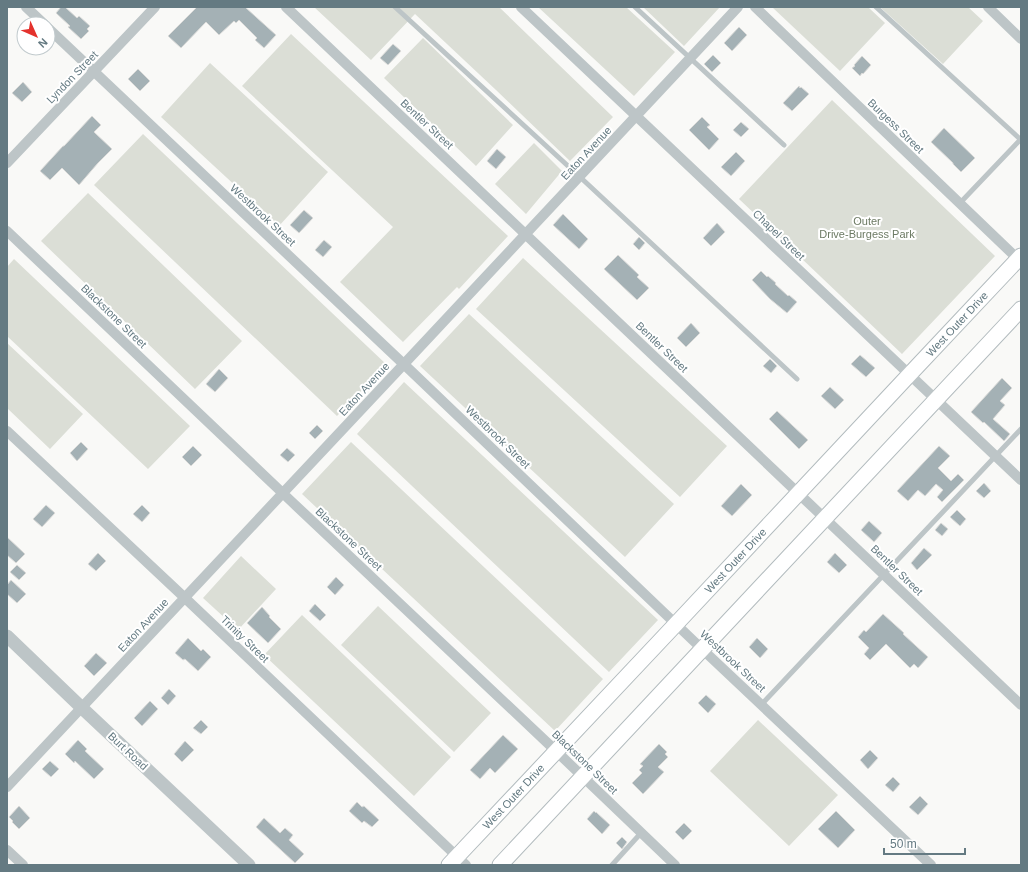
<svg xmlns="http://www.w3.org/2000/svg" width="1028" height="872" font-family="Arial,sans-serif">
<rect width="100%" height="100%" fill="#f9f9f7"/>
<path fill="#dbded6" d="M314,7h185l114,110 -43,44 -74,-71 -81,-76 -44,46z
M538,7h88l49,45 -41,44z
M643,7h77l-36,39z
M772,7h96l17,16 -45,48z
M880,7h88l15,14 -40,43z
M291,34l217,202 -49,53 -2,-2 -54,55 -63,-60 53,-55 -151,-141z
M423,38l90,87 -37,41 -92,-88z
M210,63l118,109 -49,54 -118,-109z
M832,100l163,156 -93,98 -163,-155z
M143,134l244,231 -50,51 -243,-231z
M534,143l28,28 -36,43 -31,-30z
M88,193l154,148 -47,48 -154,-148z
M523,258l204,188 -47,51 -204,-188z
M14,259l176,167 -42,43 -141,-133v-69z
M469,314l205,190 -49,53 -205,-191z
M7,343l76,71 -33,35 -43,-41z
M404,382l254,238 -49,52 -252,-238z
M351,442l252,237 -48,52 -253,-237z
M241,556l35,33 -38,41 -35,-32z
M378,606l113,107 -37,39 -113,-107z
M302,615l149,142 -37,39 -150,-141z
M758,720l80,75 -49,51 -79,-75z"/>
<path fill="#a4b1b5" stroke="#dbdbd9" d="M61,7h4l12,11 2,-2 11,10 -3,3 2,2 -8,8 -13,-12 2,-1 -14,-13z
M197,7h48l31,28 -12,13 -9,-8 2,-2 -18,-18 -3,3 -2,-2 -15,14 -13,-13 -25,26 -13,-12z
M739,27l8,8 -15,16 -8,-8z
M393,44l8,7 -13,14 -8,-7z
M713,55l8,8 -9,9 -8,-8z
M862,56l9,9 -8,9 -1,-1 -2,3 -8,-8 3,-2 -1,-1z
M138,69l12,12 -10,10 -12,-12z
M23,82l9,10 -10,10 -10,-9z
M799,86l1,2 1,-1 8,7 -17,17 -9,-8z
M92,116l9,9 -7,7 18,17 -14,14 -19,22 -17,-17 -12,12 -10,-9 23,-25h1z
M702,117l8,8 -3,2 12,12 -10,11 -20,-20z
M741,122l8,7 -8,8 -8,-7z
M944,128l31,30 -14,14 -8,-8v-1l-22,-21z
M497,149l9,8 -10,12 -9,-8z
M736,152l9,9 -14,15 -10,-9z
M304,210l9,8 -14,15 -9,-8z
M563,214l25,25 -9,10 -26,-24z
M717,223l8,9 -14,14 -8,-8z
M639,237l6,6 -6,7 -6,-6z
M324,240l8,7 -9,10 -8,-7z
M618,255l21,20 -2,2 12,11 -12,12 -33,-31z
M761,271l6,6 1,-1 8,7 -1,1 13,12 1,-1 8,7 -10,11 -17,-14 -18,-19z
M691,323l9,10 -14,14 -9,-9z
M860,355l15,13 -9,9 -15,-13z
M770,359l7,7 -6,7 -8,-7z
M219,369l9,9 -13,14 -9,-8z
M1002,378l10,10 -12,13 5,4 -12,14 17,15 -6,7 -20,-19 -1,1 -12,-11z
M830,387l14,13 -9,9 -14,-13z
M777,411l31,29 -9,9 -30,-30z
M317,425l6,6 -8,8 -6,-6z
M81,442l7,7 -11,12 -7,-8z
M193,446l9,9 -11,11 -9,-9z
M939,446l11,10 -12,12 13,13 7,-7 6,6 -22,22 -5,-5 6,-7 -7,-6 -11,12 -7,-6 -10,11 -11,-10z
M287,448l8,7 -7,7 -8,-7z
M984,483l7,8 -7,7 -8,-7z
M741,484l11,11 -20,21 -11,-10z
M46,505l9,8 -13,14 -9,-8z
M142,505l8,8 -8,9 -9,-8z
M957,510l9,9 -6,7 -10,-9z
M869,521l13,12 -8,9 -13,-12z
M941,523l7,6 -6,7 -7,-6z
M7,537l18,17 -9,9 -9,-8z
M924,548l8,7 -15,15 -6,-7z
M98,553l8,8 -10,10 -8,-7z
M835,553l12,12 -8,8 -12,-11z
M17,565l9,8 -7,7 -9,-8z
M336,577l8,8 -9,10 -8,-8z
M11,580l15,14 -9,9 -10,-9v-9z
M315,604l11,11 -6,6 -11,-10z
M262,607l8,9 -1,1 12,12 -13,14 -21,-20z
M883,614l21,19 -1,1 25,23 -10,11 -4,-4 -4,4 -24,-24 -16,16 -6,-6 5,-6 -11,-11 6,-7 2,2z
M188,638l13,13 2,-2 8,8 -13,14 -13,-12 -2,1 -8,-7z
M757,638l11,11 -8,9 -11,-11z
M96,653l11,10 -13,13 -10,-10z
M169,689l7,7 -8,9 -7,-7z
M706,695l10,9 -8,9 -10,-10z
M150,701l8,8 -16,17 -8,-8z
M201,720l7,7 -7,7 -8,-6z
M503,735l15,14 -23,24 -5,-5 -10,11 -10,-9z
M78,740l9,9 -2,2 19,18 -10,10 -19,-18 -1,2 -9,-9z
M185,741l9,9 -12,12 -8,-8z
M659,744l8,8 -2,2 3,3 -10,10 6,5 -21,22 -11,-11 10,-10 -3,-3 4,-4 -3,-2z
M870,750l8,8 -10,11 -8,-9z
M50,761l9,8 -8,8 -9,-8z
M893,777l7,7 -7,8 -8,-7z
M920,796l8,8 -10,11 -9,-8z
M357,802l5,5 2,-1 15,14 -7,7 -8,-6 -2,2 -13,-12z
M19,806l11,12 -11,11 -7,-7 1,-1 -4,-4z
M594,811l2,2v-1l14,13 -8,9 -15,-15z
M836,811l19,19 -17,18 -20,-19z
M264,818l16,15 5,-5 8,7 -4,5 15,14 -9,9 -39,-36z
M684,823l8,8 -9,9 -8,-8z
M622,837l5,5 -5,7 -6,-6z"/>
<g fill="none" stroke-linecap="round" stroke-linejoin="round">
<defs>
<g id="secondary">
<path id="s1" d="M449,865l227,-241 233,-249 112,-119"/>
<path d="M500,865l521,-556"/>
</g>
</defs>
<use href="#secondary" stroke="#b2bbbe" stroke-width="17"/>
<path stroke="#bdc5c7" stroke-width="5" d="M395,7l185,170 217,202
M635,7l149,138
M876,7l144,132
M960,203l61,-64
M761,705l260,-276
M612,865l29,-32"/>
<path stroke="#bdc5c7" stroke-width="10" d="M26,7l18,17
M286,7l512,486 223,212
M521,7c167,157 333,316 500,473
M755,7l266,255
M988,7l33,32
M48,28l363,343 291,278 229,216
M7,163l148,-156
M7,231l284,270 265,250 119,114
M7,431l178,167 281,267
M7,787l397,-423 334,-357
M7,850l16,15"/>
<path stroke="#bdc5c7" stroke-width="13" d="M7,636l75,72 167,157"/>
<use href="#secondary" stroke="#fff" stroke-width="15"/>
</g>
<g text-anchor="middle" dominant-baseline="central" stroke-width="4" stroke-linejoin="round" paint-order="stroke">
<g font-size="11" fill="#647a82" stroke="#fff">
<text transform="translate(72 77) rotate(-46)">Lyndon Street</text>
<text transform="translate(427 124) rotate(43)">Bentler Street</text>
<text transform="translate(896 126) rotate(44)">Burgess Street</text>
<text transform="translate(586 153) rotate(-47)">Eaton Avenue</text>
<text transform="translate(263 215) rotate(43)">Westbrook Street</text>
<text transform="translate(779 235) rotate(44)">Chapel Street</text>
<text transform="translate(114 316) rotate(44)">Blackstone Street</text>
<text stroke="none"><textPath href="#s1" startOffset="742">West Outer Drive</textPath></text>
<text transform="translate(662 347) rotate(44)">Bentler Street</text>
<text transform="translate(364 389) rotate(-47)">Eaton Avenue</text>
<text transform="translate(498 437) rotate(44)">Westbrook Street</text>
<text transform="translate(349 539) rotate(43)">Blackstone Street</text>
<text stroke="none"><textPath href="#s1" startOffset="418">West Outer Drive</textPath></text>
<text transform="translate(897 570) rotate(44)">Bentler Street</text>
<text transform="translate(143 625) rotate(-47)">Eaton Avenue</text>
<text transform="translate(245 639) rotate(44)">Trinity Street</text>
<text transform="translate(733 661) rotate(43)">Westbrook Street</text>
<text transform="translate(128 751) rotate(43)">Burt Road</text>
<text transform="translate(585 762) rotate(44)">Blackstone Street</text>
<text stroke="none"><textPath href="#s1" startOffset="94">West Outer Drive</textPath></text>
</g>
<g font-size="11" fill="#6c7a63" stroke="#fff">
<text x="867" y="221">Outer<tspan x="867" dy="13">Drive-Burgess Park</tspan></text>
</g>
</g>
<rect width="1028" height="872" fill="none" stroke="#647a82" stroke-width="16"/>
<g transform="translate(36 36) rotate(135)"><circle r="19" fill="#ffffff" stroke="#c1cacd"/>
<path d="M0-3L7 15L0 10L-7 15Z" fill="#e4322d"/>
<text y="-6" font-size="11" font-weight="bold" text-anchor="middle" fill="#647a82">N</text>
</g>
<path d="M884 848v6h81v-6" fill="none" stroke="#647a82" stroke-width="2"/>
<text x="890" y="848" font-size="12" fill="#647a82" stroke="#ffffff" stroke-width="3" paint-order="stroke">50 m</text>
</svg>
